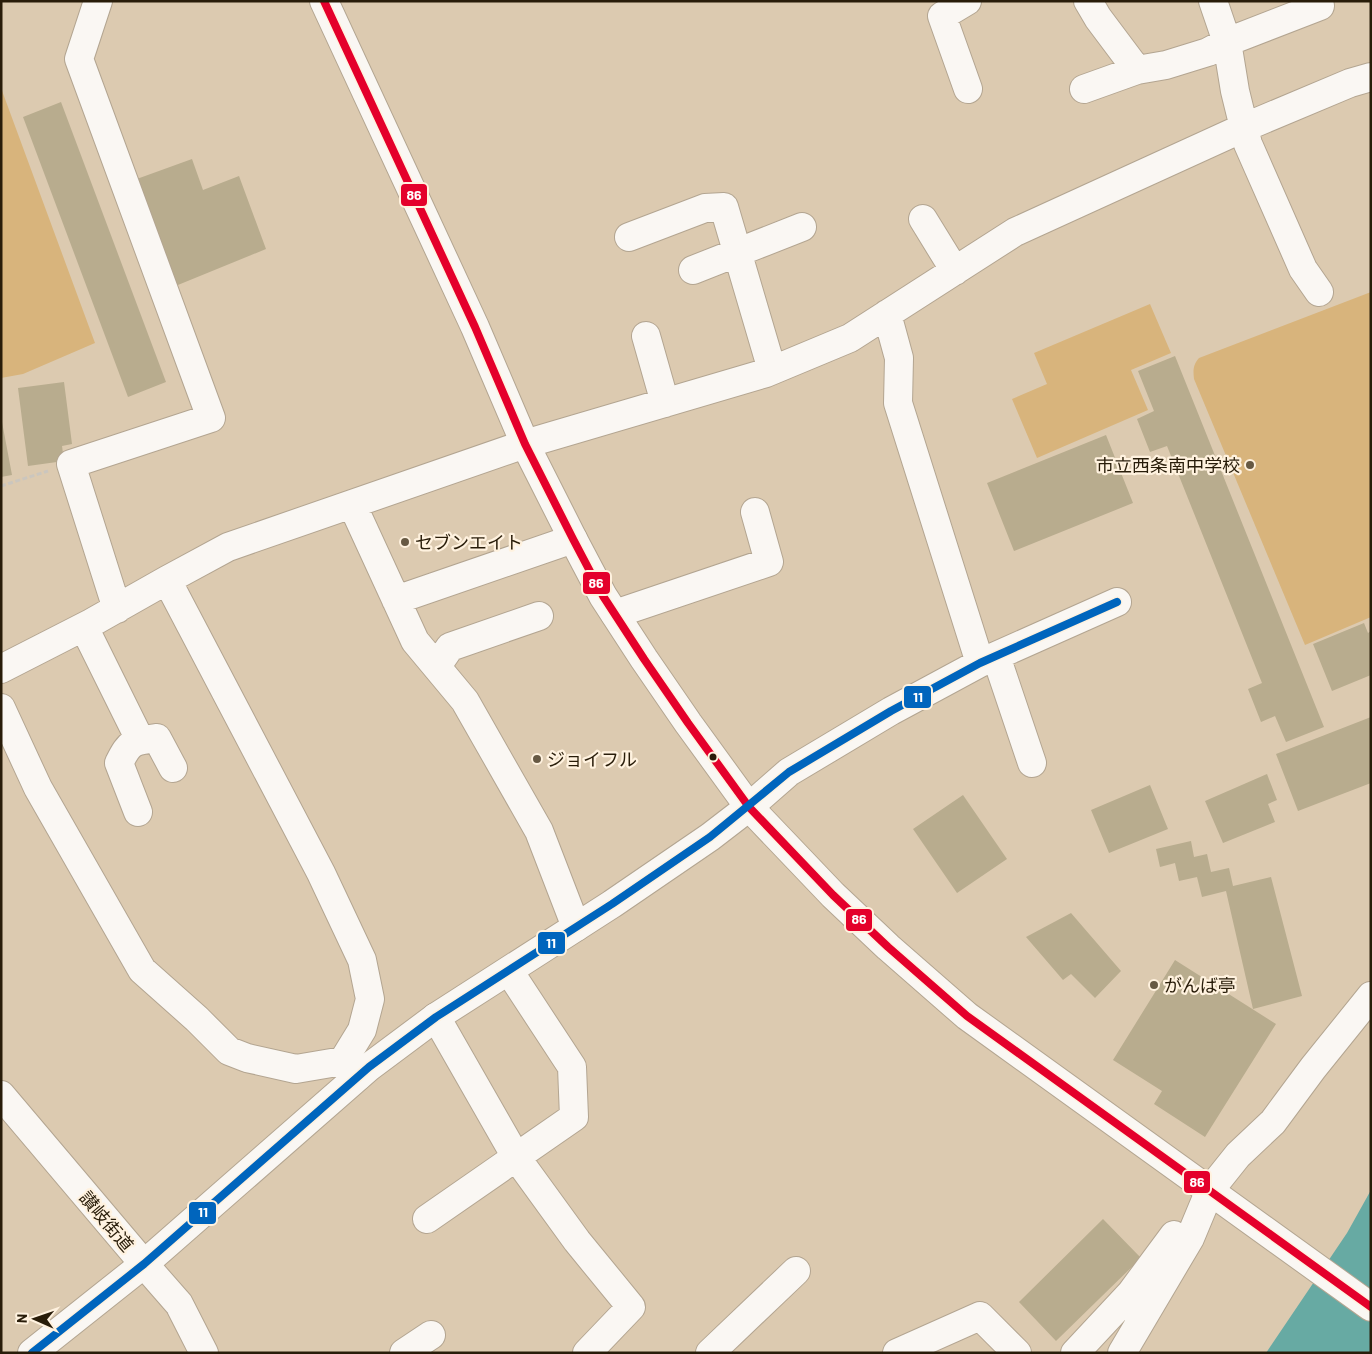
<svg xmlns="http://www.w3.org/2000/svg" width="1372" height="1354" font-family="Barlow,'Noto Sans JP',sans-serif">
<rect width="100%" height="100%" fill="#dccab0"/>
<path fill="#d8b47c" d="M1,88l94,255 -72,31 -22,4z
M1371,292v325l-66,28 -111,-266c-1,-9 -1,-14 5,-21z
M1150,304l21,49 -40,17 17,40 -111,48 -25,-59 35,-15 -13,-31z"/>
<path fill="#67aaa3" d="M1371,1190v163h-105l81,-120z"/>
<path fill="#b8ac8e" d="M61,102l105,280 -38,15 -105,-280z
M192,159l11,31 36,-14 27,73 -93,38 -39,-107z
M1175,356l149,371 -38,15 -11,-26 -14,6 -13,-33 14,-6 -95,-237 -17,6 -13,-33 17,-8 -16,-40z
M64,382l8,62 -10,2 2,15 -36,5 -10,-78z
M1,422h1l10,53 -11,2z
M1106,435l27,68 -119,48 -27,-68z
M1364,623l4,10 3,-2v44l-39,16 -19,-47z
M1371,717v66l-73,28 -22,-57z
M1267,774l10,26 -9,4 7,18 -52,21 -18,-42z
M1150,785l18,44 -59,24 -18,-43z
M963,795l44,64 -50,34 -44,-64z
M1191,841l3,16 13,-3 4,18 18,-4 4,18 38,-9 31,119 -49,13 -27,-118 -24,6 -5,-20 -18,4 -4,-18 -15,4 -4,-18z
M1071,913l50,58 -26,27 -24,-24 -8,6 -37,-43z
M1175,960l101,64 -71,113 -51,-33 8,-13 -49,-31z
M1103,1219l38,39 -85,83 -37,-39z"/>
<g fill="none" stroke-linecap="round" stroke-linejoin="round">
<defs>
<path id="minor" d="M98,1l-19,58 132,359 -140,46 46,145
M967,1l-25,15 26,73
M1088,1l10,17 39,52 29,-5 42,-13 19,-10 93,-36 -1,-5
M1213,1l14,41 8,49 13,53 55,125 16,23
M1084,89l53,-19
M923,219l32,52
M629,237l76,-29 19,-1 48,163
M693,270l109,-43
M887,314l12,44 -1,45 82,260
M646,336l19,67
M352,504l63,137 50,60 74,130 37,96
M167,580l154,293 41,87 8,39 -8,31 -19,31 14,16
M396,600l177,-61
M615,614l154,-52 -14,-50
M84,627l56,113
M996,656l36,107
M437,666l13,-19 89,-31
M1,669l90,-46 76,-43 61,-33 297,-103 241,-71 84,-35 165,-106 228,-104 107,-45 21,-6
M1,708l37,80 104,182 55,49 32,32 18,7 49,11 47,-8
M749,807l40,-35 102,-61 89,-48 137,-61
M138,812l-19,-49c11,-22 14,-22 38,-25l16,30
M436,1017l80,140 61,84 54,66 -44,46
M1,1095l143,169 35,40 25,49
M427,1219l147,-102 -2,-50 -63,-96
M404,1353l27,-18
M710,1353l86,-82
M897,1353l83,-37 37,37
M1075,1353l56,-60 43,-58
M1122,1353l68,-115 20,-48 28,-35 35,-33 40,-54 58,-72"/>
<path id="major" d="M32,1353l112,-89 225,-197 67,-50 176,-113 98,-67 39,-30"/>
<path id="highway" d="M324,1l151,326 50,117 48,95 30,57 41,63 44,64 61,84 84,88 55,52 79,69 404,291"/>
</defs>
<use href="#minor" stroke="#b3a591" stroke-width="30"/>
<use href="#major" stroke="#b3a591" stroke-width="30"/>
<use href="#highway" stroke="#b3a591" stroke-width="30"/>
<path stroke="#cbc6be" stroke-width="3" stroke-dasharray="5 2.5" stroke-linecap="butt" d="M1,486l47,-15"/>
<use href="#minor" stroke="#faf7f3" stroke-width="28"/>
<use href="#major" stroke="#faf7f3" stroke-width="28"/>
<use href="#highway" stroke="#faf7f3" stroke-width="28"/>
<defs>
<path id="bus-1" d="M324,1l151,326 50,117 48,95 30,57 41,63 44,64 61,84 84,88 55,52 79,69 404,291"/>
<path id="bus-2" d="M32,1353l112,-89 225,-197 67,-50 176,-113 98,-67 79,-65 102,-61 89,-48 137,-61"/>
</defs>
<use href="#bus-1" stroke="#fff2df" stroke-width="11"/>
<use href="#bus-2" stroke="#fff2df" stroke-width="11"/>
<use href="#bus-1" stroke="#e4002b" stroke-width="8"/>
<use href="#bus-2" stroke="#0065bd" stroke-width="8"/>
</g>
<g fill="#675943" stroke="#fff2df" stroke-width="2">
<circle cx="1250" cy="465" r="5"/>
<circle cx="405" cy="542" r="5"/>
<circle cx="537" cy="759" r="5"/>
<circle cx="1154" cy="985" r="5"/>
</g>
<circle fill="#281c09" stroke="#fff2df" stroke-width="2" cx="713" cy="757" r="4.5"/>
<g text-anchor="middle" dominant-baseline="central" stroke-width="4.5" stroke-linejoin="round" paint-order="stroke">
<g font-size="18" fill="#281c09" stroke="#fff2df" text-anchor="start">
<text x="1240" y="465" text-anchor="end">市立西条南中学校</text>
<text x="415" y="542">セブンエイト</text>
<text x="547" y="759">ジョイフル</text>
<text x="1164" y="985">がんば亭</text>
</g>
<g font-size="18" fill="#281c09" stroke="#fff2df">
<text transform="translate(107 1221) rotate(50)">讃岐街道</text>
</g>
</g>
<g stroke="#fff2df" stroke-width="2">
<rect x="400" y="183" width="28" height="24" rx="5" fill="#e4002b"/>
<rect x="582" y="571" width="29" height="24" rx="5" fill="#e4002b"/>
<rect x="903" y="685" width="29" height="24" rx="5" fill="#0065bd"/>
<rect x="845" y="908" width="28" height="24" rx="5" fill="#e4002b"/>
<rect x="537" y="931" width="29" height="24" rx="5" fill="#0065bd"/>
<rect x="1183" y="1170" width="28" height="24" rx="5" fill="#e4002b"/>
<rect x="188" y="1201" width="29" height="24" rx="5" fill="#0065bd"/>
</g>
<g font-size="14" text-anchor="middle" font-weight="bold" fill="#fff">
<text x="414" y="200">86</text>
<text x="596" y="588">86</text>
<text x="918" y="702">11</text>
<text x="859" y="924">86</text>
<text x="551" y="948">11</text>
<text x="1197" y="1187">86</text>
<text x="203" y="1217">11</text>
</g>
<rect width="1372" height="1354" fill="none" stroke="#281c09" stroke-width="5"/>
<g transform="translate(35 1319) rotate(272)" stroke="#fff2df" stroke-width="4" paint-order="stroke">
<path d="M0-4L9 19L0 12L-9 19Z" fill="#281c09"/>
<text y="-8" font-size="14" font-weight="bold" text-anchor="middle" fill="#281c09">N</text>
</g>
</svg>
